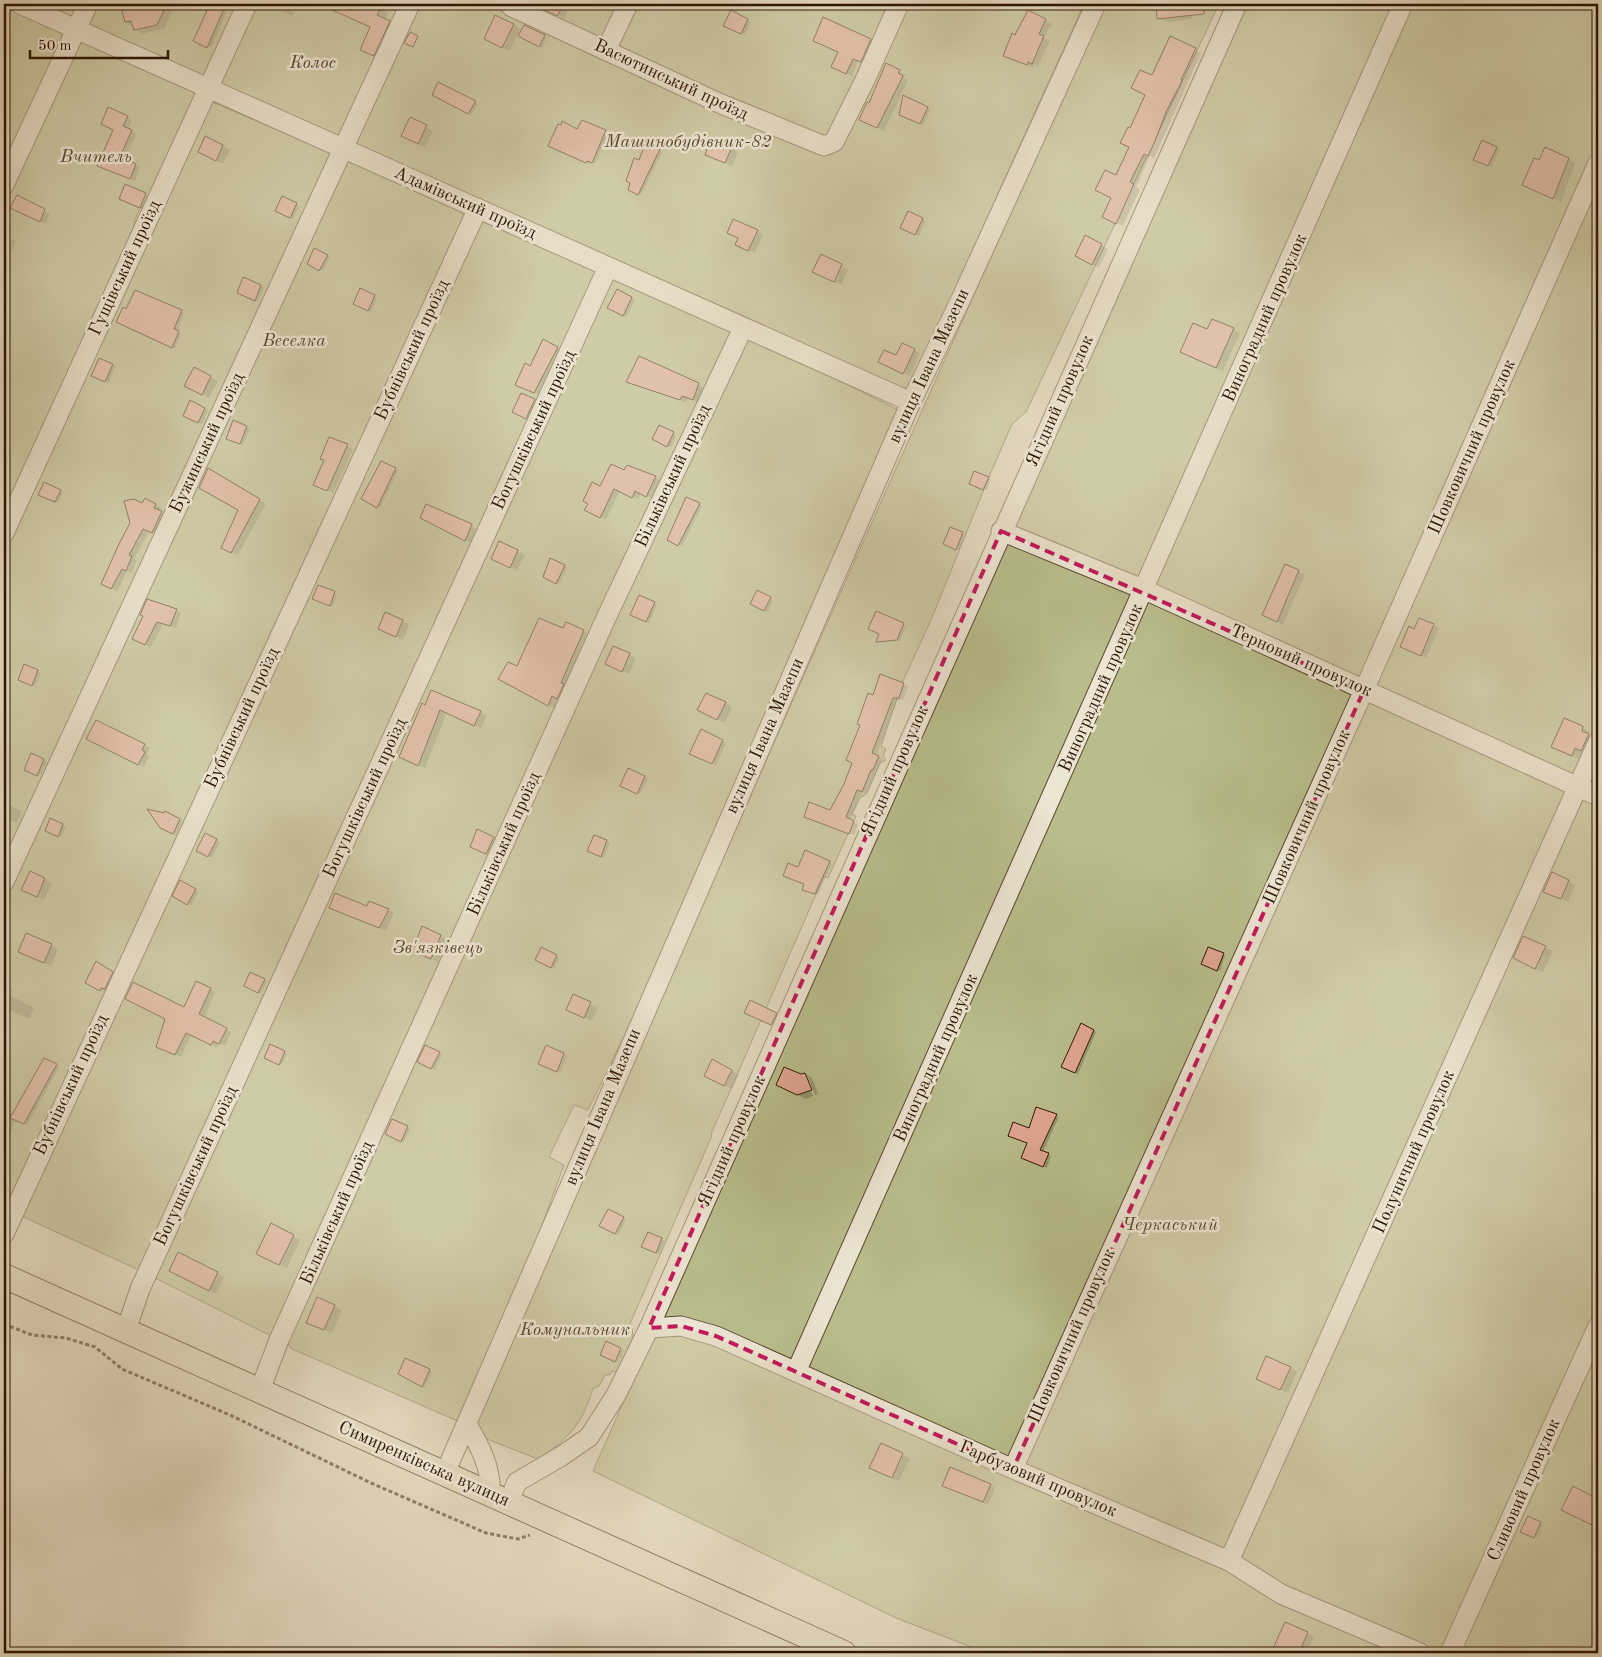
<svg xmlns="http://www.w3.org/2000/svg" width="1602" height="1657" font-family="'Old Standard TT',serif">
<rect width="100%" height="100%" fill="#e1d7bc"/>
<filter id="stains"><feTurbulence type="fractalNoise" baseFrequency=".004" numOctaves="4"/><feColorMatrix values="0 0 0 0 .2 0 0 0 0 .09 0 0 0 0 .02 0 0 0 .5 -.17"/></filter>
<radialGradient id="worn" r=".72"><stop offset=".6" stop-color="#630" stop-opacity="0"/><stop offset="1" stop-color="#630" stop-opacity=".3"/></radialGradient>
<path fill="#b9bd8c" stroke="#746a46" d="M32,4h373l-61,133 -12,-2z
M414,4h479l-65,142 9,5 67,-147h180l-83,183 -16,42 -75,158 -11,2 -548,-245z
M1106,4h113l-193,408 -14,12 -23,53 -58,143 -28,61 -22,65 5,3 -3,7 3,4 -6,3 -13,30 -7,5 -8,16 4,2 -28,62 -4,-2 -112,256 -1,6 -82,188 3,2 1,9 -16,35 -5,-1 -2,4h-5l-6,11 -6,2c-11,37 -23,49 -55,71l-59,-23 -5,-6c206,-478 416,-953 632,-1426z
M1247,4h351v1649h-611l-91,-35 -303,-147 507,-1148z
M4,5l2,3 53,24 7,9 -62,135z
M82,40l112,50 3,9 -50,109h-7l-6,14 5,3 -82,179c-8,9 -14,14 -12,26l-41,90v-325l25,-56z
M208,100c232,101 466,196 692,311l-265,603 -47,96 -14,-5 -25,52 15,8 -37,101 -67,156 -170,-74 -4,-10 5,-45 -20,43 -130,-65 -137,-63v-666z"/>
<path fill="#0003" d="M131,4h25l16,8 -7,16 -23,6 -16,-12 -4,-16z
M211,4l18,2 -18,42 -16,-8z
M266,4h31l-5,12z
M330,4h40l18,9 -3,7 12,7 -15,32 -13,-5 2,-26 -34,-16 -8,-5z
M572,4l-8,14 -28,-13 1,-1z
M1157,4h34l1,15 -26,3 -8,-4z
M1028,11l24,13 -8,14 6,3 -12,25 -3,-2 -2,4 -22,-10 5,-21z
M731,12l20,10 -6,13 -20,-10z
M513,25l7,4 -10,22 -17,-8z
M520,36h24l3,1 -5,11z
M870,40l5,3 -9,21 -8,-4 -6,16 -14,-6z
M1195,50l6,3 -47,105 -4,-2 -14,31 4,2 -17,37 -13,-6 6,-43 15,-30v-17l22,-53z
M887,65l19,10 -2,3 4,2 -24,51 -17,-8 3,-19z
M439,84l39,20 -7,11 -38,-20z
M927,108l3,1 -7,16 -19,-9z
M127,117l5,3 -4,9 8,5 -10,22 6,3 -1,4 9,4 -5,14 -32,-13z
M426,127l7,4 -8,16 -16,-8z
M578,130l30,3 -13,31 -5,-2v2l-37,-17z
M206,138l24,12 -7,14 -17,-8z
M731,148l7,4 -6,14 -18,-8z
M1496,148l3,2 -7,17 -14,-6z
M659,150l3,2 -21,43 -9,-3 8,-30z
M1568,159l7,4 -14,39 -30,-14 9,-26z
M126,186l27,13 -5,12 -27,-12z
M17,197l33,17 -4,10 -29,-14z
M283,197l16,9 -6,13 -17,-8z
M909,213l16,8 -6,15 -17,-8z
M757,231l6,4 -8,18 -12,-5 -3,-10z
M4,236l12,5 -12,27z
M1101,245l7,4 -9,19 -15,-8z
M315,250l15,7 -7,14 -15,-7z
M841,266l7,4 -7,15 -20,-9z
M244,279l20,9 -6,13 -17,-7z
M135,291l49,22 -7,18 4,3 -6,15 -55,-26z
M618,291l17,9 -9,17 -17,-9z
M374,296l3,2 -6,14 -14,-7z
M1213,320l27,13 -17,38 -34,-15 19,-25z
M903,344l17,9 -10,23 -25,-11 12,-8z
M557,348l6,3 -23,44 -18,-8 9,-19z
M112,365l3,1 -6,17 -13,-6z
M194,369l24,12 -9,17 -16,-8z
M627,382l71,3 5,3 -5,14 -10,-4 -2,4z
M521,394l16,8 -7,17 -14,-6z
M190,402l18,8 -6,14 -15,-7z
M233,422l17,7 -7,16 -13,-5z
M659,427l17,8 -5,12 -18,-8z
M330,438l23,11 -20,44 -13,-5z
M628,466l32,14 -9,18 -10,-5 -3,6 -18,-8 -14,28 -15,-7 10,-24 24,-16z
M395,469l3,2 -18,37 -17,-9z
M209,470l57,34 -28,51 -9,-4 11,-42z
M988,478l3,1 -4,11 -14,-5z
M45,483l18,9 -5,11 -15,-7z
M146,499l15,9 -2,4 7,4 -8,19 -9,-4 -15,28 3,1 -6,13 -4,-2 -10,20 -9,-4z
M699,504l3,2 -20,40 -13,-6z
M471,526l6,3 -6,14 -23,-11z
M962,533l3,2 -6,15 -12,-5z
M500,543l25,12 -8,16 -18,-9z
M564,566l3,1 -8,18 -15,-8z
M1286,566l19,9 -22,50 -20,-10z
M334,592l3,2 -4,12 -16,-6z
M757,592l16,8 -5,12 -16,-9z
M654,603l3,2 -8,18 -14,-7z
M176,610l5,3 -5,15 -13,-4 -12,23 -12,-5 6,-26z
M876,612l30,14 -6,15 -23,1 3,-8z
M1420,619l19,9 -13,30 -19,-8z
M402,621l7,4 -6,15 -17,-8z
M564,630l19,1 6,4 -25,66 -5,-2 -5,9 -54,-27 8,-18 10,4z
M629,654l7,4 -7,16 -15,-6z
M25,665l16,8 -6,13 -13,-5z
M903,684l5,3 -5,13h-6l-21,56 7,3 -17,35 -4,-2 -12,28 8,4 -4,11 -44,-16 21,-7 14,-28 29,-88z
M432,691l55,24 -6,13 -34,-16 -22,56 -18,-8z
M725,703l7,4 -7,16 -19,-9z
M1565,719l25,13 -2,3 7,4 -6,15 -6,-3 -4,8 -19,-9z
M96,721l54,27 -3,6 2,2 -5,11 -52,-25z
M701,731l25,12 -10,22 -22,-10z
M32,755l15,7 -7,14 -11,-5z
M628,770l20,9 -8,15 -16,-7z
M6,803l16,8 -5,12 -13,-6z
M165,813l17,8 -6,14 -15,-8z
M51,820l15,7 -5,10 -12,-5z
M205,834l15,8 -8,16 -15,-8z
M594,836l16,7 -6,14 -14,-6z
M493,838l3,2 -7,15 -15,-7z
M829,862l3,2 -14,31 -11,-4 -8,-23z
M30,873l22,10 -8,17 -14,-6z
M1568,881l7,4 -7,17 -16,-7z
M180,882l18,10 -7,13 -17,-9z
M368,908l20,2 6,3 -8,18 -49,-20z
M423,928l25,12 -10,22 -18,-8z
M1524,937l29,14 -10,21 -22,-10z
M51,945l7,4 -7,17 -24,-11z
M541,949l18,9 -5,11 -18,-9z
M1222,954l3,2 -5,15 -15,-6z
M96,963l22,11 -12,19 -14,-8z
M264,980l3,1 -6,13 -16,-8z
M4,984l9,5 -3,6 24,13 -5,11 -25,-12z
M210,989l5,3 -11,26 27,14 -6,14 -6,-3 -2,4 -26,-12 -10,22 -18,-8 3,-30 19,-11z
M574,996l24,12 -6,13 -17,-8z
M749,1014h27l3,2 -4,10z
M1081,1025l15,7 -18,42 -12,-6z
M426,1047l16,8 -7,15 -16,-8z
M284,1052l3,2 -5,11 -14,-6z
M564,1054l3,2 -7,16 -17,-7z
M44,1060l15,7 -32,58 -11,-5 -12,28v-38l10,5z
M713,1061l26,14 -7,14 -19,-9z
M805,1074l7,4 6,16 -3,1 -7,-18h-3l8,19 -7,3 -22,-11z
M1056,1116l3,1 -16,35 8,4 -4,12 -21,-8 4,-30z
M408,1127l2,2 -6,13 -15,-7z
M609,1211l17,9 -8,15 -17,-9z
M271,1225l29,15 -13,28 -22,-11z
M648,1234l17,7 -6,13 -13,-6z
M217,1273l7,4 -8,17 -39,-19z
M317,1299l25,11 -10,23 -17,-7z
M607,1343l17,8 -6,11 -16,-8z
M1290,1368l7,4 -9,21 -23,-10z
M429,1370l3,2 -7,16 -25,-14z
M881,1445l29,13 -11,23 -21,-9z
M990,1485l5,3 -7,17 -39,-17z
M1574,1488l24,12v28l-28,-14z
M1528,1518l15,7 -6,13 -15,-7z
M1307,1633l7,4 -7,16 -34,-1z"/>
<path fill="#e1a692" stroke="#2e1600" d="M120,4h47l-10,21 -23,5 -3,-9 -6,1z
M210,4h16l-19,44 -14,-7z
M319,4h64l-6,11 13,6 -16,35 -14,-6 10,-23z
M532,4h32l-7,12z
M1156,4h48v10l-47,5z
M731,10l17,9 -7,15 -18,-8z
M1028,10l18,9 -7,15 5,2 -12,28 -4,-2 -1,3 -24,-9 9,-23 3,2z
M495,15l19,9 -12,24 -18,-9z
M823,17l48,22 -10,23 -8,-3 -7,15 -15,-7 7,-15 -25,-11z
M524,25l21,10 -6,12 -21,-11z
M410,32l8,4 -5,11 -9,-4z
M1170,36l26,12 -15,32 1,1 -16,31 -11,29 -7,15 -4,-2 -14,28 4,2 -18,40 -14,-7 9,-19 -16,-8 10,-20 11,5 13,-28 -9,-4 8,-16 2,1 15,-33 -14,-7 9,-18 12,5z
M886,63l14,7 -2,3 5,3 -26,52 -18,-8 8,-18 2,1z
M438,82l38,19 -8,13 -36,-19z
M903,95l25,12 -8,17 -21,-9z
M108,107l20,9 -5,10 9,4 -10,22 6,3 -1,5 9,4 -6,15 -33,-13 16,-36 -12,-6z
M410,117l17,8 -9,19 -17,-8z
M582,120l24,10 -14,33 -5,-2 -1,2 -38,-17 10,-22 3,1 1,-4 15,8z
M205,136l18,9 -7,16 -18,-9z
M711,138l21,9 -7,16 -20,-8z
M1482,140l15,7 -9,19 -15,-6z
M645,144l15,5 -22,46 -10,-5 2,-7 -4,-2 8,-23 5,2z
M1545,147l24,11 -16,41 -31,-14 12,-27 5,2z
M125,184l21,9 -6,15 -21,-9z
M17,195l28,14 -5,13 -30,-14z
M282,196l15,7 -7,15 -15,-7z
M908,211l15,7 -8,17 -15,-7z
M733,219l25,11 -10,21 -13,-6 3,-7 -11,-5z
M1085,235l17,9 -10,21 -17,-9z
M314,248l14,7 -9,16 -12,-7z
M821,254l21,10 -8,18 -22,-10z
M243,277l18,8 -6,16 -18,-8z
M360,288l15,7 -7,16 -15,-7z
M617,289l15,8 -9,19 -16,-8z
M135,290l47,20 -8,19 5,2 -7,17 -56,-26 7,-15 3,2z
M1212,319l22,9 -18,40 -36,-16 13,-29 14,6z
M543,339l15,8 -24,46 -19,-8 10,-22 5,3z
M902,343l13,6 -12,25 -25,-12 6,-12 12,5z
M639,356l60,27 -6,17 -11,-4 -2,4 -54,-18z
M99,358l14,6 -8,18 -14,-6z
M194,367l17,9 -9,19 -18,-9z
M521,393l14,6 -9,20 -14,-7z
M190,400l15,8 -7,15 -15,-7z
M233,420l14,6 -7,18 -14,-5z
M659,425l15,7 -7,15 -15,-8z
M329,437l19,7 -21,47 -14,-6 11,-25 -4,-1z
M381,461l15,7 -19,40 -16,-9z
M611,464l13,6 3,-5 29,11 -10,21 -11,-6 -3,7 -18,-9 -14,29 -16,-8 4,-6 -5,-3 9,-19 8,4z
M208,468l52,31 -29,54 -10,-5 17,-38 -39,-22z
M974,471l15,6 -6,13 -14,-6z
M44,482l17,8 -6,12 -17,-7z
M686,497l14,6 -22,43 -11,-6z
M145,498l11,6 -2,4 8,3 -10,22 -9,-4 -14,26 3,1 -6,15 -4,-2 -11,20 -10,-5 18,-40 11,-21 -6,-22 10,-2 8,4z
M426,504l46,20 -7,17 -45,-23z
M950,527l13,5 -7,18 -13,-6z
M499,541l19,9 -8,18 -19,-9z
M550,558l15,7 -9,19 -13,-7z
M1285,564l14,6 -22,52 -15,-7z
M318,585l17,6 -5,15 -18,-7z
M757,590l14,7 -7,14 -14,-7z
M639,595l16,7 -9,20 -16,-7z
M147,599l30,10 -7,17 -13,-4 -12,23 -13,-6 11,-23 -3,-1z
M876,611l28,12 -7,17 -21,2 3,-8 -11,-5z
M385,612l18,8 -7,17 -18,-8z
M539,618l24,10 3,-6 18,8 -23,53 3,1 -7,15 -5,-3 -4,10 -50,-27 10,-17 9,4z
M1419,618l15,6 -13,32 -21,-9 9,-21 5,3z
M613,646l17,7 -8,19 -17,-8z
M24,664l14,6 -6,16 -14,-6z
M880,674l24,9 -5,15h-6l-21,55 7,3 -6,14h-2l-9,22 -5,-2 -11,27 8,4 -5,13 -45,-17 5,-15 21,8 14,-26 8,-21 -6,-3 14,-35 -3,-1 11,-31 5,2z
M431,690l50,21 -7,15 -34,-16 -22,56 -19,-9 23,-54 3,2z
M706,693l20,9 -9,18 -20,-10z
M1564,718l19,8 -1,5 7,3 -8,17 -6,-3 -3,8 -21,-9z
M96,720l49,24 -3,6 3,2 -7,13 -52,-26z
M701,729l22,11 -11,24 -23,-10z
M31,753l13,6 -7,17 -13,-6z
M628,768l17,8 -8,18 -17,-8z
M147,809l17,4 1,-2 15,8 -7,15 -13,-6z
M50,818l13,6 -5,13 -13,-6z
M477,829l17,8 -8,17 -16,-7z
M205,833l12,6 -9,18 -12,-6z
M594,835l13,5 -6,17 -14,-6z
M805,850l25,11 -15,33 -13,-4 2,-6 -21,-8 5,-13 10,4z
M30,871l15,7 -8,19 -16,-7z
M1552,872l17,8 -8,19 -18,-7z
M180,880l16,9 -9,16 -15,-9z
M335,893l32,13 2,-5 20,8 -10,19 -50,-20z
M422,926l19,9 -10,24 -19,-8z
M26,933l26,11 -8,19 -26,-11z
M1523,936l23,10 -11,23 -22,-11z
M541,947l16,8 -6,13 -16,-8z
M1208,947l16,6 -7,18 -16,-7z
M96,961l17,11 -8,17 -4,-1 -1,3 -15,-8z
M250,972l15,7 -7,14 -14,-7z
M196,981l15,7 -12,26 28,14 -8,16 -6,-3 -2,4 -25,-12 -11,22 -19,-8 9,-28 -40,-20 8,-17 51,25z
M573,994l18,8 -7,16 -18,-8z
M750,1000l27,13 -6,12 -27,-12z
M1081,1023l13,7 -19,43 -14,-6z
M270,1044l15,7 -6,14 -15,-7z
M425,1045l15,7 -9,17 -14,-7z
M546,1045l18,8 -7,19 -19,-8z
M44,1058l13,6 -33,60 -14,-6z
M712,1059l20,11 -8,16 -20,-10z
M784,1067l17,7 4,-1 7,17 -15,5 -21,-10z
M1036,1107l21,7 -17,36 9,3 -6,14 -22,-9 6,-15 -19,-7 5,-14 16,6z
M392,1119l16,7 -7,16 -16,-8z
M608,1209l16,8 -9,17 -16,-8z
M271,1223l23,12 -15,30 -23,-11z
M648,1232l14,6 -6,15 -15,-6z
M178,1252l40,20 -9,19 -40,-20z
M317,1297l18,8 -11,25 -18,-7z
M606,1341l15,7 -6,14 -15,-7z
M1266,1356l25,11 -11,23 -24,-11z
M405,1358l25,11 -8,18 -24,-13z
M881,1443l22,10 -11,25 -23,-10z
M950,1467l41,17 -8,18 -41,-16z
M1573,1486l25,13v13l-6,13 -31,-15z
M1528,1516l13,6 -7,16 -14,-6z
M1285,1622l23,10 -9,21h-28z"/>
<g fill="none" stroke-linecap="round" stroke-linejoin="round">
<defs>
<path id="minor" d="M20,4l891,398
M509,4l3,3 207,96 105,43 10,-4 31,-62 34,-76
M606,50l22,-46
M4,185l84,-181
M1001,531l144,59 453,206
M4,533l243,-529
M4,882l406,-878
M4,1234l474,-1026
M649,1328l32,-2 35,10 297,133 216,92 52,33 139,59
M126,1330l14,-41 468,-1022
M796,1372l607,-1368
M260,1390l19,-50 328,-724 136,-288
M467,1424c12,21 25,44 23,69
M1013,1469l351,-779 234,-527
M445,1473l466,-1071 49,-101 136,-297
M509,1501l8,-19 43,-25 29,-20 27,-42 33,-67 588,-1324
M1229,1561l369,-819
M1450,1653l148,-327"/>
<path id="major" d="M4,1276l840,377"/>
</defs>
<use href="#minor" stroke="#5b462f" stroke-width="21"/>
<use href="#major" stroke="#2e1600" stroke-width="26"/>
<path stroke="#2e1600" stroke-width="3" stroke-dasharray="4 2.5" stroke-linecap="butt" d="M4,1324l28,11 34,3 29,9 27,22 108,46 141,68 115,50 32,6 12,-4"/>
<use href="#minor" stroke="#ece5d3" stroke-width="19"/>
<use href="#major" stroke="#e1d7bc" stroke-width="24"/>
</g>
<path d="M0 0H1602V1657H0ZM1001,531l363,159 -351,779 -297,-133 -35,-10 -32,2z" fill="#e1d7bc" fill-opacity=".55" fill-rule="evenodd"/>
<path fill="none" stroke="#c2185b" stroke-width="4" stroke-dasharray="10 6" stroke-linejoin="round" d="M1001,531l363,159 -351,779 -297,-133 -35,-10 -32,2z"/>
<g text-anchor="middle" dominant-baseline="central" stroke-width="5" stroke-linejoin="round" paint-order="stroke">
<g font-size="18" font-style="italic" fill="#58482a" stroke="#ece5d3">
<text x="313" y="63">Колос</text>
<text x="688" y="142">Машинобудівник-82</text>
<text x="96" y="157">Вчитель</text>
<text x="294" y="341">Веселка</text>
<text x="438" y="948">Зв'язківець</text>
<text x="1170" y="1225">Черкаський</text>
<text x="575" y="1330">Комунальник</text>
</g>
<g font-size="18" fill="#2e1600" stroke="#ece5d3">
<text transform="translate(671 80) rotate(25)">Васютинський проїзд</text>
<text transform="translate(465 203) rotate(24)">Адамівський проїзд</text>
<text transform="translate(125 268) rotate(-65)">Гущівський проїзд</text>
<text transform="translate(1265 318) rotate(-66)">Виноградний провулок</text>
<text transform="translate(412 350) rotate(-65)">Бубнівський проїзд</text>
<text transform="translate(929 366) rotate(-65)">вулиця Івана Мазепи</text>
<text transform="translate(1060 401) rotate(-66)">Ягідний провулок</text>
<text transform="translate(534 430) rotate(-65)">Богушківський проїзд</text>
<text transform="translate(207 443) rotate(-65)">Бужинський проїзд</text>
<text transform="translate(1472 447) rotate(-66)">Шовковичний провулок</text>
<text transform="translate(673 476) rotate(-65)">Більківський проїзд</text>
<text transform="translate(1301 661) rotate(24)">Терновий провулок</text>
<text transform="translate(1101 688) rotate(-66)">Виноградний провулок</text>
<text transform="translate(242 718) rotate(-65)">Бубнівський проїзд</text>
<text transform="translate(765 736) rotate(-66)">вулиця Івана Мазепи</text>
<text transform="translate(895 771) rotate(-66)">Ягідний провулок</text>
<text transform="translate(365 798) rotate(-65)">Богушківський проїзд</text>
<text transform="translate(1307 817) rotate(-66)">Шовковичний провулок</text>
<text transform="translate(504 844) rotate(-66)">Більківський проїзд</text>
<text transform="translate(936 1058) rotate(-66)">Виноградний провулок</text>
<text transform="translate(71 1085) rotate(-65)">Бубнівський проїзд</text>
<text transform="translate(603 1107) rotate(-67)">вулиця Івана Мазепи</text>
<text transform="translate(732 1141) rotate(-66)">Ягідний провулок</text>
<text transform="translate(1414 1152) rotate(-66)">Полуничний провулок</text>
<text transform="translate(196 1166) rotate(-65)">Богушківський проїзд</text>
<text transform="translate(337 1213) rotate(-66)">Більківський проїзд</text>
<text transform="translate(1072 1336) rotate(-66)">Шовковичний провулок</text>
<text transform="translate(424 1464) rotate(24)">Симиренківська вулиця</text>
<text transform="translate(1038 1479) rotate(23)">Гарбузовий провулок</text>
<text transform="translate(1524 1490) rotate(-66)">Сливовий провулок</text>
</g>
</g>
<rect width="1602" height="1657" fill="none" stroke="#e1d7bc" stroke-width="20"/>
<rect x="5" y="5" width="1592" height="1647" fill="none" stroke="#2e1600" stroke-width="2.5"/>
<rect x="10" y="10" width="1582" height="1637" fill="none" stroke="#2e1600"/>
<path d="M30 50v8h138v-8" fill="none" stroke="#2e1600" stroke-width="2.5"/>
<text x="38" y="50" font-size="15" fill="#2e1600" stroke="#ece5d3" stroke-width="4" paint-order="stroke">50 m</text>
<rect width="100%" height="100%" filter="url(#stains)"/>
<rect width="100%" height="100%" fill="url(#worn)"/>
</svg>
